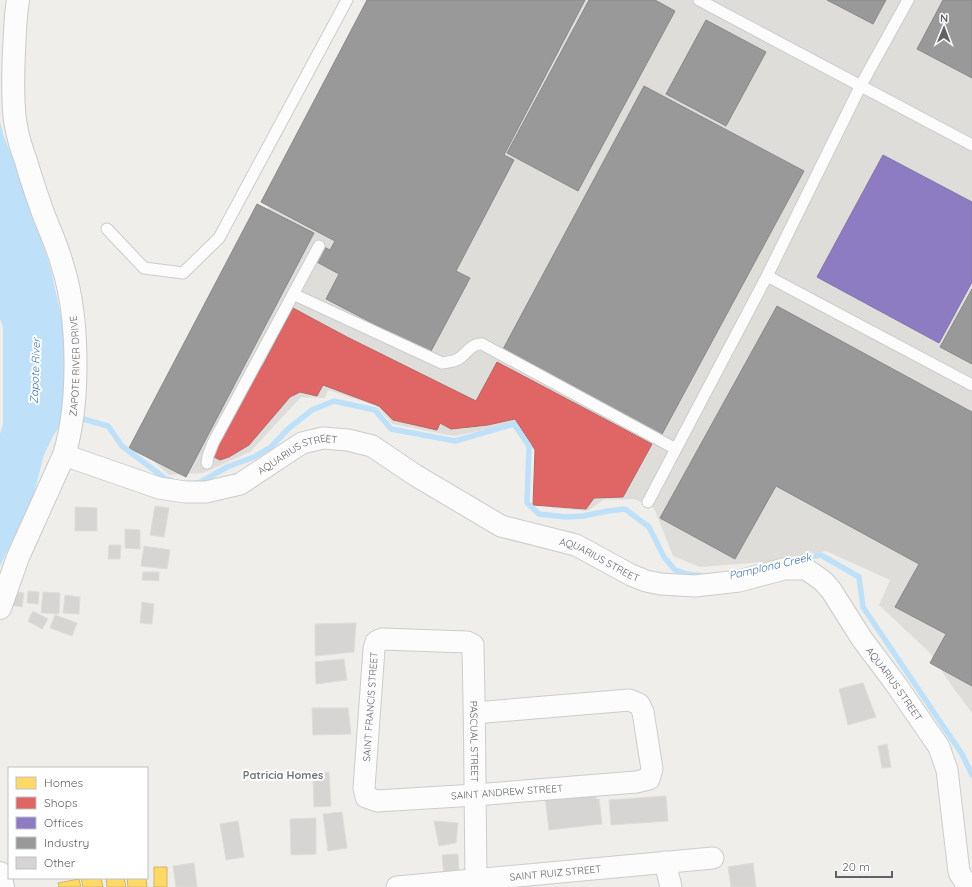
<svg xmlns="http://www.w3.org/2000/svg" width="972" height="887" font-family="Quicksand,sans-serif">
<rect width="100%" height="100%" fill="#efeeea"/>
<path fill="#dfddda" d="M378,0h594v713l-18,-24 -24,-36 -51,-48 11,-25 -64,-29 -48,10 -78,6 -27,-11 -19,-48 -20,-9 -31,1 -15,11 -36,-3 -11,-21 2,-38 -19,-27 -70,14 -61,-12 -17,-18 -48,-16 -3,8 -24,-1 -51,55 -47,21 -34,2 -28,-25z"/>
<path fill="#bfe0f9" d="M0,122l4,15 22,55 25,78 14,64 2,80 -15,24 -8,17 -11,42 -33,69v-132l3,-10v-97l-3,-8z"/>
<path fill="#ffd966" stroke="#cfb667" d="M154,867h13v20h-13z
M81,878h20l2,9h-20z
M106,878h18l2,9h-19z
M127,878h19l1,9h-19z
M79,879l2,8h-22l-1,-4z"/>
<path fill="#e06666" stroke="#b96567" d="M293,308l54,29 129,64 21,-39 155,82 -29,53 -29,1 -8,11 -53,-4 2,-55 -20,-31 -27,6 -37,4 -11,-6 -3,7 -44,-10 -14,-14 -56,-21 -6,11 -17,-4 -10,5 -41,48 -20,12 -9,3 -8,-4 47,-89h3z"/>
<path fill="#8e7cc3" stroke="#8074a8" d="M883,155l89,47v80l-33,61 -122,-66z"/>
<path fill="#999" stroke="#88898a" d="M367,0h218l-81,155 10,5 -58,111 14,7 -40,75 -104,-54 13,-25 -24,-13 7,-15 8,4 5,-9 -74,-39z
M589,0h66l20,11 -97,180 -71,-38z
M827,0h59l-13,24z
M943,0h29v78l-55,-29z
M706,20l60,32 -40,74 -60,-32z
M644,86l160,85 -143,265 -159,-85z
M257,204l57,29 -128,244 -57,-29z
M972,289v75l-32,-17z
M777,306l195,106v274l-42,-23 16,-29 -51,-27 24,-43 -143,-78 -41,73 -75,-41z"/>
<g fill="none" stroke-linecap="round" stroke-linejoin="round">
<path stroke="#bfe0f9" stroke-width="5.5" d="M76,417l32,9 14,20 44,33 5,1
M195,483h4l28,-16 27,-10 17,-10 17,-18 24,-19 22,-9 41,9 16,19 64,12 59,-17 15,22 -2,57 12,11 27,3 17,-1 25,-5 17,-2 24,18 15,30 11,13 12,4 17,2
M794,560l27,-5 38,22 4,30 99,147 10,21"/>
</g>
<path fill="#d6d5d3" stroke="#deddd9" d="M155,506l14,2 -5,29 -14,-2z
M75,507l22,1v23h-22z
M125,529l15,1v19l-15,-1z
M109,545h12l-1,14h-12z
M144,546l26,4 -3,19 -26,-3z
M143,572h16v9l-17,-1z
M12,591l12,2 -2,14 -13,-2z
M28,591l11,1 -1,12 -11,-1z
M43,592l17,1 -1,21 -18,-1z
M65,595l15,2 -1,17 -16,-1z
M142,602l12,2 -2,20 -12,-1z
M33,611l15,8 -6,10 -14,-8z
M55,615l22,8 -5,13 -22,-8z
M356,623l-2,29 -39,4v-32z
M344,659l3,21 -31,4 -1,-22z
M863,683l13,34 -28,8 -9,-36z
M312,708h36l3,26 -38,1z
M887,744l4,23 -9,1 -4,-22z
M329,772l2,34 -17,1 -1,-34z
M595,791l1,8h3l3,25 -53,6 -4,-33z
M666,796l2,25 -57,4 -2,-25z
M342,812l5,36 -19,3 -5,-37z
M316,818v36l-25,1 -1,-36z
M238,821l6,36 -18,3 -6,-36z
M434,821l24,2 -2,20 -17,3z
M458,854l1,19 -15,6 -2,-24z
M194,863l3,24h-21l-3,-21z
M753,863l3,24h-25l-3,-20z"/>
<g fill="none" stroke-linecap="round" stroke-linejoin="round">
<defs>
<path id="service" d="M699,0l273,145
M107,229l37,39 39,5 36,-35 128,-238
M767,276l205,109
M293,294l149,69c7,-1 14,-1 19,-6 8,-6 10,-13 21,-13l194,105
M207,463l1,-7 5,-13 106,-197
M648,502l119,-226 94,-191 47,-85"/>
<g id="minor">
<path id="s1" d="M64,455l95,33 26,4h21l34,-8 62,-41 21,-5 25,2 24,6 43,29 86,51 75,19 55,30 15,6 15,3 34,2 44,-5 45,-12h22l17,12 8,9 31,49 33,44 44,64 8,23 12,102 6,10 7,5"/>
<path id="s2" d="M474,713l155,-13 10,4 4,8 9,57 -3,10 -13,3 -161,13 -98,6 -11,-4 -2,-9 10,-139 2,-7 6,-3 85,3 6,3v6c2,76 2,152 3,229l1,7"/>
<path d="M665,862l6,25"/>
<path id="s3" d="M397,887l316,-29"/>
</g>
<g id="secondary">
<path id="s4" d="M0,608l18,-51 46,-102c16,-51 15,-137 -1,-188 -5,-19 -13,-36 -20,-54 -6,-17 -12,-34 -17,-52 -5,-13 -9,-27 -11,-41 -3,-23 -2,-46 -1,-69 1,-17 1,-34 4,-51"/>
<path d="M0,873l3,14"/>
</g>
</defs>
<use href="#service" stroke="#cbcccc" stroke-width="13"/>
<use href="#minor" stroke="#cbcccc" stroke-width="23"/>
<use href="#secondary" stroke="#cacacb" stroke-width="24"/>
<use href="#service" stroke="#fdfcfc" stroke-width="11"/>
<use href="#minor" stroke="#fdfcfc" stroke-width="21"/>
<use href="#secondary" stroke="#fdfcfc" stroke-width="22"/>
</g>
<g text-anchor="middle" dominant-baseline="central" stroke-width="4" stroke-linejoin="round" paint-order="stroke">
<g font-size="10" fill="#5f6368" stroke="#fff">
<text stroke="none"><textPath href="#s4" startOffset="256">ZAPOTE RIVER DRIVE</textPath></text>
<text stroke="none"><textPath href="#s1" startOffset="249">AQUARIUS STREET</textPath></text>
<text stroke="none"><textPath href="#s1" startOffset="585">AQUARIUS STREET</textPath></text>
<text stroke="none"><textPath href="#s1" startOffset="945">AQUARIUS STREET</textPath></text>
<text stroke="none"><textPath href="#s2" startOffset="619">SAINT FRANCIS STREET</textPath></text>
<text stroke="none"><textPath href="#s2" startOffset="879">PASCUAL STREET</textPath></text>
<text transform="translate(507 792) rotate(-4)">SAINT ANDREW STREET</text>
<text stroke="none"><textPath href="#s3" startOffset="159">SAINT RUIZ STREET</textPath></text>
</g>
<g font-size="11" font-style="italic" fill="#4174aa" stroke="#fff">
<text transform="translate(35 371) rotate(-88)">Zapote River</text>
<text transform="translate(770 566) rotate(-13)">Pamplona Creek</text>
</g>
<g font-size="11" font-weight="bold" fill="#70757a" stroke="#fff">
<text x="283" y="775">Patricia Homes</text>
</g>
</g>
<rect x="8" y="767" width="140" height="112" fill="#ffffff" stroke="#bfc1c3"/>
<rect x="16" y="777" width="20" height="12" fill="#ffd966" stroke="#bfc1c3"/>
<text x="44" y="787" font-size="12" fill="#5f6368">Homes</text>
<rect x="16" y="797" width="20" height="12" fill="#e06666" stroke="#bfc1c3"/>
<text x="44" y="807" font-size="12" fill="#5f6368">Shops</text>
<rect x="16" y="817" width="20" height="12" fill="#8e7cc3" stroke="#bfc1c3"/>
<text x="44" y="827" font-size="12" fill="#5f6368">Offices</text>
<rect x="16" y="837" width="20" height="12" fill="#999999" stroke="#bfc1c3"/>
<text x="44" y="847" font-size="12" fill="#5f6368">Industry</text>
<rect x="16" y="857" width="20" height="12" fill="#d6d5d3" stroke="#bfc1c3"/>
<text x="44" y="867" font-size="12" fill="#5f6368">Other</text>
<g transform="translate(944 28) rotate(1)" stroke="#ffffff" stroke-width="3" paint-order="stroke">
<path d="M0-3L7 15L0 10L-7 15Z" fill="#5f6368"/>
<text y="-6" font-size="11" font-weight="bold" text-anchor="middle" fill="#5f6368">N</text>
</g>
<path d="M836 871v6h56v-6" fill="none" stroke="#5f6368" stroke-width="2"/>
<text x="842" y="871" font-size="12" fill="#5f6368" stroke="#ffffff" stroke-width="3" paint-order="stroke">20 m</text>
</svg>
